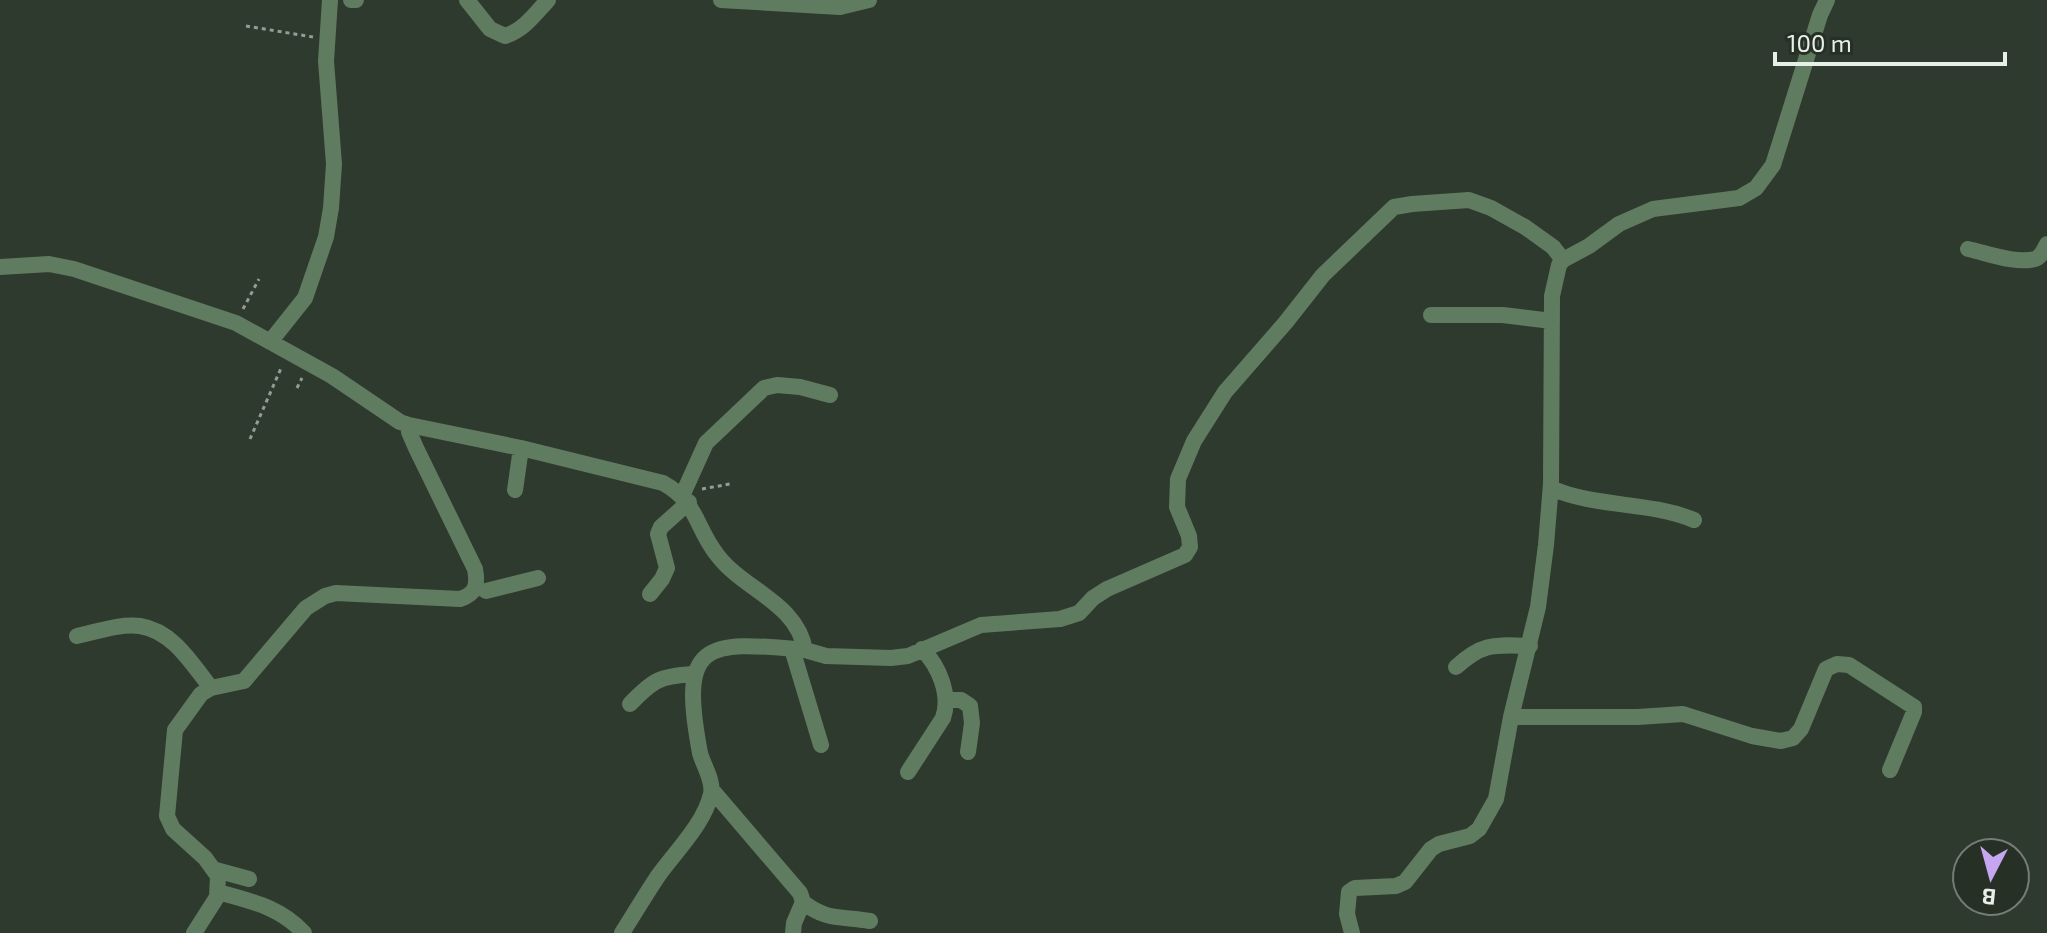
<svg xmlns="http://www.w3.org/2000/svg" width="2047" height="933" font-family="'Exo 2',sans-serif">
<rect width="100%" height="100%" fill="#2f3a2f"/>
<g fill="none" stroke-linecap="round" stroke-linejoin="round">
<path stroke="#949c94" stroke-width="3" stroke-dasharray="4 4" stroke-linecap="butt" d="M246,26l67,11
M243,309l16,-30
M297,388l5,-10
M250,439l32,-73
M702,489l28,-5"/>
<path stroke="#607c60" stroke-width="16" d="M351,0h5
M467,0l23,29 15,7c19,-6 30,-22 43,-36
M721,0l119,7 29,-7
M1968,249c19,4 47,15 67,10 6,-2 9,-9 12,-15
M0,267l49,-3 25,5 162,54 96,53 68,46 9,3v7l7,16 59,121c3,16 1,25 -15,30l-124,-6 -11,3 -19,12 -62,73 -33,7 -10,6 -26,36 -8,86 6,13 32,29 13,18 -1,21 -23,36
M1431,315h72l49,6
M270,342l35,-44 21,-61 5,-29 3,-44 -8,-103 4,-61
M409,425l112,23 142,35c36,20 32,45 55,73 26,34 79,47 87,94 -102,-10 -126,-8 -105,103 3,12 14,28 11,41 -7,30 -35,57 -53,82 -12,18 -24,38 -36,57
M1551,488c45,20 97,13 143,32
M515,490l6,-42
M682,496l24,-53 58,-55 13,-3 23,2 30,8
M486,591l52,-13
M650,594l12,-15 5,-11 -9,-34 3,-7 28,-25
M77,636c19,-4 44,-13 63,-10 33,5 52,38 71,62
M792,649l29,96
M805,650l21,6 65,2 17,-2 73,-31 79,-6 19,-6 14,-15 14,-9 78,-34 5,-8 -1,-11 -12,-29 1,-28 16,-38 31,-49 61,-70 37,-47 71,-68 18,-3 57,-4 22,8 34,19 28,20 10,13
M1456,667c27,-25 39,-22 74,-21
M947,700h14l9,6 2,17 -4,29
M630,704c23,-24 30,-28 63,-30
M1511,717h127l45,-3 69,22 29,5 12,-3 8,-9 25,-60 11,-5 12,1 65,42v5l-24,58
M908,772l35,-54c8,-23 -4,-52 -21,-69
M712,790l88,103 3,9 -9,21 -1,10
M216,870l33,9
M218,892c33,9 62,15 86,41
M803,902c23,19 39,14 67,19
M1352,933l-5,-19 2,-22 6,-4 41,-2 9,-4 26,-33 8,-5 31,-8 9,-7 17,-30 15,-82 27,-110 8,-62 5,-61 1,-188 7,-31 4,-5 26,-14 30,-22 34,-15 86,-11 17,-10 17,-23 47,-150 7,-15"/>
</g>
<g transform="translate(1991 877) rotate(186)"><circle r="38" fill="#263025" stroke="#747c73" stroke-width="2"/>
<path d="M0-6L14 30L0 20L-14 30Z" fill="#c6a6f0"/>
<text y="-12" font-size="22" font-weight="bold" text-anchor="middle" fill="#e8efe8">B</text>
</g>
<path d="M1775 52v12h230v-12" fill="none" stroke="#e8efe8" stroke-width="4"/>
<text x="1787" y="52" font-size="24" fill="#e8efe8" stroke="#263025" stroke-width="6" paint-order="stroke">100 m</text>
</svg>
